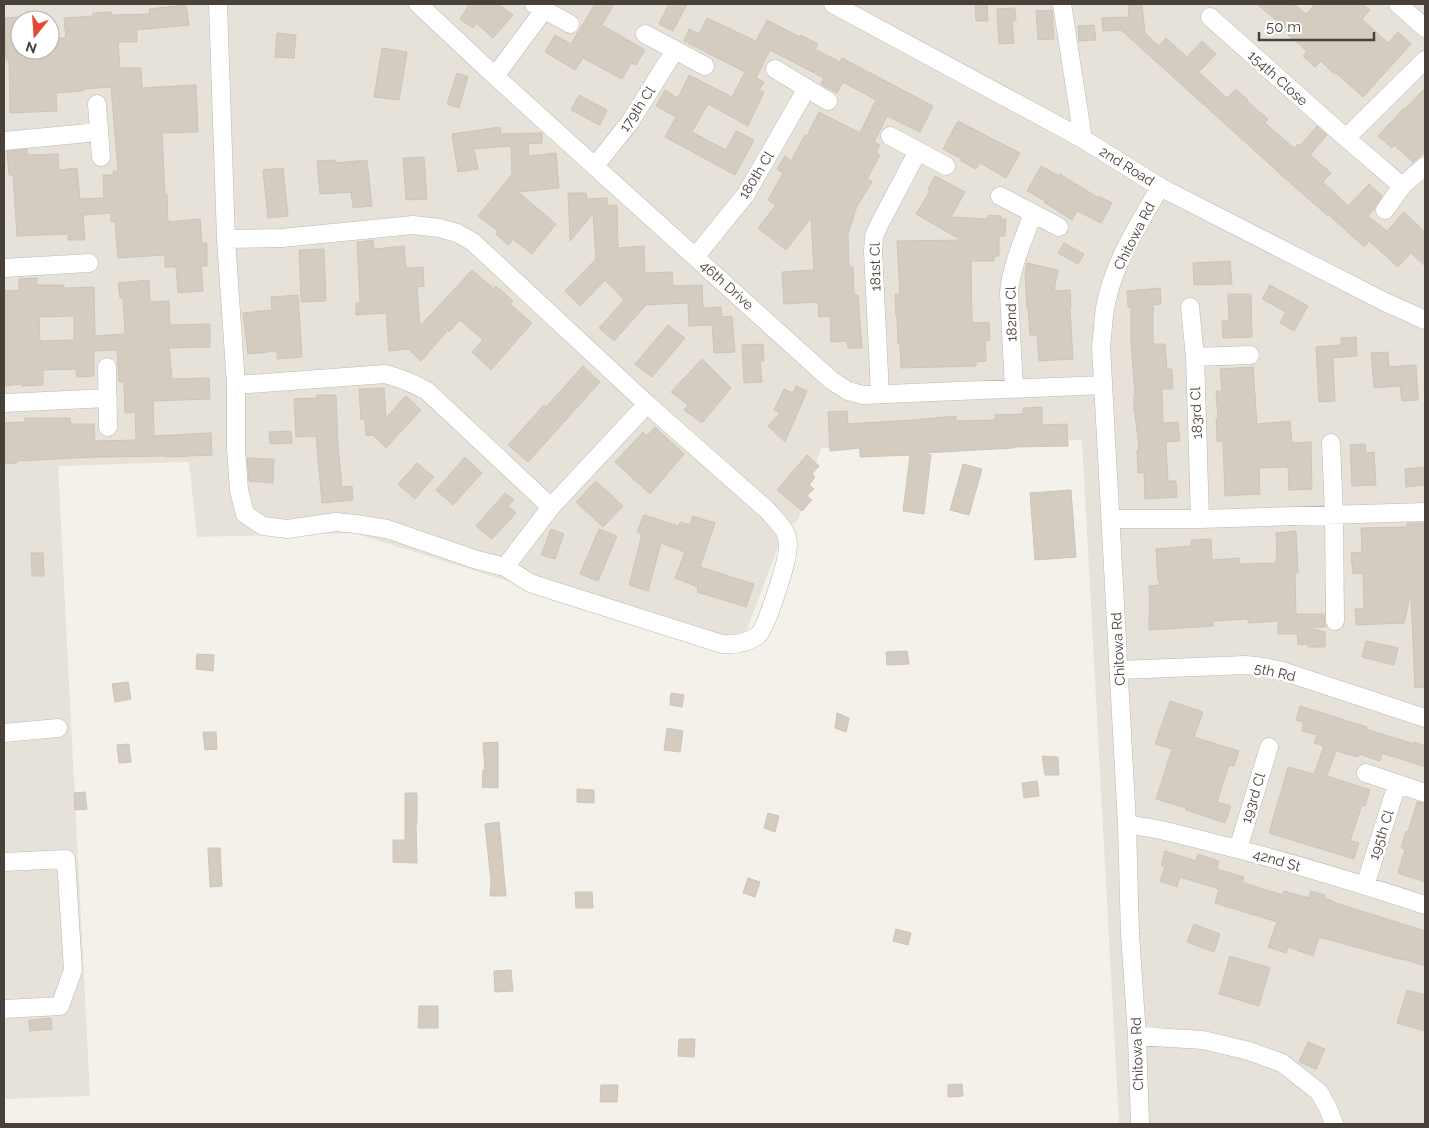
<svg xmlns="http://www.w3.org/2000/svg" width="1429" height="1128" font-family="Raleway,sans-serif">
<rect width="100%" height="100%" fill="#f4f1eb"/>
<path fill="#e7e2d9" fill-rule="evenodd" d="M4,4h1421v1120h-306l-37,-684 -261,8 -23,72 -14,11 -46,122 -384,-120 -157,4 -8,-75 -131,4 32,630 -86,3zM20,20h30v30h-30z"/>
<path fill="#d4ccc1" stroke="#cec4b5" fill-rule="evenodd" d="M470,4h29l14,11 -20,23 -17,-15 -3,5 -13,-9z
M595,4h19l-12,21 43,25 -9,15 -5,-2 -9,16 -39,-21 -8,12 -30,-18 10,-17 16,9z
M669,4h18l-14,27 -14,-7z
M975,4h12l1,17h-12z
M1142,4l3,29 14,13 7,-8 21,19 15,-16 14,13 -17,18 28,26 9,-9 12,11 -1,1 21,18 -3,4 29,25 4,-4 2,2 17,-20 10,9 -17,20 21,18 -8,9 25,24 21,-22 13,12 -8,13 -6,7 19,15 17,-19 21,20v34l-14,-13 -13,14 -29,-26 -5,6 -35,-32 -1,1 -41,-36 -166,-150 -18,1 -1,-13 27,-1 -1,-12z
M1257,4h37l12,10 9,-10h47l8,6 -8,9 26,24 10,-11 13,12 -48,53 -27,-24 -2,1 -13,-13 -6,6 -12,-11 4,-5 -20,-17 2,-3z
M186,5l3,20 -52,5v12h-19l2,26h21l1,20 54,-3 2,47 -36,1 3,61h2l1,28 32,-3 2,24h5v23h-6l2,25 -25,2 -2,-26h-11v-12l-47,3 -3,-36h-4v-9l-28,2 2,25h-17v-6l-51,2 -4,-61h-4l-2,-24 20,-2 1,6 30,-1 1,16 18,-2 3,31 24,-1 -1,-23h10v-4h5l-7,-84 -28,2v2l-27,2 1,18 -47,2 -1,-53h-3l-2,-42 16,-1v33h30v-12h16l-2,-20 29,-2v-3l18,-1v3l39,-1 -1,-5z
M1015,8l1,12 -4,1 2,22 -15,1 -2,-35z
M1052,10l2,29 -16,1 -2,-29z
M707,18l49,23 11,-21 33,17 1,-2 17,9 -3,5 25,13 2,-4 91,48 -13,26 -33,-16 -13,26 6,3 -4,8 4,2 -13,24 5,3 -15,24 -9,28 1,33h4l1,28h4l4,53h-14l-1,-7 -16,1 -1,-26 -11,1 -1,-15 -34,2 -2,-32 32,-2 -3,-52 -25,32 -28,-22 18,-23 -8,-5 15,-27 -6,-4 8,-13 6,5 14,-26 2,1 12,-24 41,21 16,-33 -33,-18 -6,11 -16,-9 3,-6 -54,-28 -14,28 8,4 -5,8 5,2 -16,34 -40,-22 -16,28 34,18 10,-19 18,9 -19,35 -70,-38 11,-20 -20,-11 9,-16 13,8 11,-23 43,22 13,-25 -61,-31 5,-12 10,5z
M1094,25l2,15 -17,1 -1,-15z
M277,33l19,2 -2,23 -19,-1z
M382,48l25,4 -8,48 -25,-3z
M457,73l11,4 -9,31 -12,-4z
M1425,88v64l-12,10 -19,-17 -2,3 -14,-12 26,-28 1,1z
M579,95l28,15 -7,15 -29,-15z
M958,121l62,32 -14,25 -26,-15 -4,6 -15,-8 1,-2 -19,-10z
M500,127l1,7 41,-1v10l-14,1 1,12 27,-3 3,35 -41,4 38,32 -24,30 -19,-15 -5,6 -12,-11 2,-3 -20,-15 34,-42 -1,-28 -37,3 4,20 -20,3 -6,-38z
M424,157l3,42 -21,1 -3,-42z
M336,160v3l31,-3 5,46 -19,2 -2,-16 -31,2 -3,-33z
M1041,166l18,10 1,-2 37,23 1,-1 14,7 -11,20 -24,-12 -5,9 -28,-18 1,-1 -18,-10z
M283,168l5,48 -20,2 -5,-48z
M935,176l30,16 -14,25 37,2v-4l13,1v3h5l-1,17h-6v20h-5v5h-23l1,62 17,-1 1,18 -5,1 1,20 -10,1v4l-75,2 -1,-24h-2l-1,-27h-1l-1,-23h5l-3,-53 64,-1 -45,-26 14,-23 -2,-1z
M568,193h18l1,6 20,-1v8l10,-1 1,43 26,-2 1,27 27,-1 1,14 29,-1 1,23 18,-1 1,10 10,-1 3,36 -21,1 -2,-28 -23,1 -1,-23 -45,2 2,1 -31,35 -15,-13 25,-28 -19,-20 -25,26 -15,-15 31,-32 -3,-45 -23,27z
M373,240l1,9 30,-3 2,22 17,-1 1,19 -7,1 3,39 52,-56 22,19 2,-3 17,15 -3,3 22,19 -41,47 -19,-18 11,-12 -23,-20 -11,12 -1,-2 -27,31 -13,-12 -19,2 -3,-38 -30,2v-12h4l-3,-61z
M1064,243l20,11 -6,10 -20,-11z
M324,249l2,52 -25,1 -2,-52z
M1230,261l2,23 -38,1 -1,-22z
M1027,263l31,7 -4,21 16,-1 1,17h-1l3,52 -34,2 -2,-26h-7l-2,-26h-1l-2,-35z
M37,278v7h27v3l30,-1 1,49 30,-2 -2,-36h-3l-2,-15 31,-3 1,22 19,-1 1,24 40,-1v23l-41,1 3,31 37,-1 1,21 -57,2 1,35 57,-3 1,22 -46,2v-1l-70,1 -79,4v2l-13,1v-41l21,-1v-4h45l1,6h23l1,17 41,-1 -1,-28 -10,1 -1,-31h-5l-2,-32 -23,1v25l-17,1 -1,-8 -33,1v15l-21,1v-2l-18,2v-95l15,-1v-11zM74,316v24l-34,1 -1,-24z
M1270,285l38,21 -14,25 -14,-8 6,-11 -24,-13z
M1160,288l1,16 -8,1v39h12l2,25h5l1,20h-11l1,34 15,-1 2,19 -14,1 2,39h8l1,16 -32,2 -1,-27 -6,1 -1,-23h2l-4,-37h-1v-18h1l-4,-53v-35h-3l-1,-16z
M1228,294h23l1,43 -29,1 -1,-17h7z
M298,295l4,62 -25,2v-8l-29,3 -5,-41 29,-3 -1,-13z
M668,325l17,13 -33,39 -17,-13z
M1356,337l1,19 -24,2 2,43 -16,1 -3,-55 25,-2v-7z
M763,344l1,17h-4l2,21 -18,1 -2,-38z
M1388,352l1,15 27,-2 2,35 -16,1 -2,-15 -26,2 -3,-35z
M702,359l29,29 -29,35 -18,-13 4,-5 -17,-13z
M583,366l17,16 -72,80 -20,-17 36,-40 2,2z
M1253,367l4,57 33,-3 2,22 19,-1 1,47 -23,1 -1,-23 -29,1 1,26 -35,2 -2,-55h-6l-1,-22h2l-2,-28h6l-2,-22z
M796,386l11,5 -22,51 -17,-16 12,-13 -6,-3 10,-21 9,4z
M384,388l2,30 20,-22 15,14 -35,38 -13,-13 -7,1 -1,-17 -4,1 -2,-31z
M317,395h19l2,50 4,42 10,-1 1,14 -31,3 -6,-67 -20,1 -2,-38 23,-1z
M1042,407v18l25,-1 1,22 -54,1v1l-91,5 8,2 -7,59 -21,-3 7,-56 -50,2v-9l-30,3 -2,-39 19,-1 1,13 65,-4 43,-4v5l39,-1v-5l28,-1v-6z
M655,427l29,27 -34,40 -35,-32 28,-30 4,4z
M291,431l1,12 -22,1 -1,-12z
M1365,444l1,9 8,-1 2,33 -24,1 -2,-41z
M807,455l12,11 -7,8 3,3 -6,8 5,4 -7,7 5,4 -10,11 -25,-21z
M465,457l17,16 -29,32 -17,-15z
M247,458l27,1 -1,24 -24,-2z
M417,463l17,14 -19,22 -17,-15z
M963,464l19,5 -13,46 -19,-5z
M1425,467v18l-19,2 -1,-18z
M596,481l27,25 -20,21 -27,-25z
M1071,490l5,67 -41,3 -5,-67z
M505,493l9,7 -6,6 8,7 -24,26 -16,-13z
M644,515l35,11 1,-4 10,3 3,-9 22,7 -15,44 54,17 -8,23 -49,-15 1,-5 -23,-9 10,-26 -24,-9 -13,48 -19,-6 13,-51 -5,-2z
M1407,523h18v164l-10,1 -4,-91h-1l-6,26 -48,2 -1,-16h9l-1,-36 -10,1 -2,-21 11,-1 -1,-24 46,-1z
M551,529l13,5 -9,25 -14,-4z
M599,529l18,7 -19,45 -18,-7z
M1296,531l2,42h-3l1,41h28l1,13h-12v2l12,3v15h-17v-3l-10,1 -1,-11h-19v-13l-30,2v-4l-35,2v5l-64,4v-15l1,-1 -1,-28 11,-1 -2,-5 -2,-31 35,-3v-6l20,-1 1,21 27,-2v6l37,-1v-5h1l-1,-25z
M31,553h12l1,23h-12z
M1366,641l32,7 -4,17 -32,-8z
M907,651l2,13 -22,1 -1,-13z
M197,654l17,1 -1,16 -17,-2z
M128,682l3,17 -16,3 -3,-18z
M671,693l13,2 -2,12 -12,-2z
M1170,701l33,11 -9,25 45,14 -5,15 -5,-1 -12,37 14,4 -6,17 -39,-13v-2l-30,-9 16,-50 -17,-5z
M1300,706l67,21 -1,2 48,15v-2l11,4v21l-43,-14 -2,8 -21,-7 -1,3 -22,-6 -9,25 43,14 -5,16 -3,-1 -12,36 9,2 -5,16 -85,-26 19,-66 26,7 10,-28 -10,-3 3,-8 -15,-4 2,-9 -8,-2z
M837,713l12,5 -3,14 -11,-4z
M667,728l16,3 -3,21 -16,-2z
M203,732h13l1,17 -12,1z
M498,742v46l-16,-1 1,-17h2l-2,-27z
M129,744l2,18 -12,1 -2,-18z
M1042,756l16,1 1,18h-14z
M1037,781l2,15 -15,2 -2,-15z
M577,789l17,1v13l-17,-1z
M85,792l2,17 -12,1 -1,-17z
M405,793h12v30h-1l1,40 -24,-1v-22h12z
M1417,802l8,1v79l-27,-9 7,-24 -4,-1 5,-17 2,1z
M768,813l11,3 -4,16 -11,-4z
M499,822l7,74h-16l1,-14 -6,-58z
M208,848h12l2,38 -12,1z
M1165,851l31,10 2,-7 21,7 -2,8 27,8 -2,5 40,13 2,-4 25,7 2,-7 14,4 -1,3 9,3v1l92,29v35l-22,-7v1l-84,-23 -6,19 -25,-9 -2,6 -18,-6 9,-25 -62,-19 4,-14 -39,-12 -3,10 -17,-6 5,-14 -4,-2z
M748,878l12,4 -5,15 -12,-4z
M575,892h17l1,16h-17z
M1194,924l26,10 -6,18 -27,-10z
M896,929l15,4 -3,12 -15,-4z
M1230,956l40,12 -11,38 -40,-12z
M511,970l2,21 -18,1 -1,-21z
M1407,990l18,5v36l-28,-8z
M419,1006h19v22h-20z
M51,1018l1,11 -22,2 -1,-11z
M679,1039h16l-1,18 -16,-1z
M1308,1042l17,7 -9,20 -17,-7z
M962,1084l1,12 -15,1v-12z
M601,1085h17l-1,17h-17z"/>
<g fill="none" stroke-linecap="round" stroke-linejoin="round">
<defs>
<path id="minor" d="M218,4l8,235 10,146v64l3,41 6,24 18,12 24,3 49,-7 20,2 31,5 90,31 28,7 25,16 12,4 180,57c13,1 25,0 36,-9 8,-6 25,-62 28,-75 2,-7 3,-19 0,-26 -4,-9 -13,-17 -19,-24l-120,-106 -174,-162 -16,-9 -18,-5 -26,-3 -131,13 -56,1
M418,4l77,72 336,304 17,11 15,4 240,-10
M534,4l36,20
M833,4l250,135 77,48 223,114 42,19
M1062,4l21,135
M1398,4l27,24
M1210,17l136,121 56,48
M645,34l60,32
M775,69l53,32
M495,76l49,-66
M97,104l4,53
M890,136l56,30
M1346,138l79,-78
M4,141l95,-9
M595,166l35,-44 45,-72
M1000,196l59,31
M1385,210l17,-24 23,-20
M696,256l50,-62 61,-106
M4,268l85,-5
M1190,307l5,50 5,162
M1195,357l55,-2
M107,367l1,60
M236,385l149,-11c15,4 28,9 42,17l124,116
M1014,389l-5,-96c2,-27 15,-54 24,-80
M880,394l-7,-143 1,-15 6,-13 38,-72
M4,403l104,-5
M1331,443l3,73 1,105
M1110,519h90l225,-7
M505,567l46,-60 96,-103
M1119,670l127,-5 18,2 18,4 143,47
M4,733l54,-5
M1366,773l59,20
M1127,825c29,2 58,11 86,18 71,17 142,39 212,62
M1238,849l31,-102
M4,862l62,-3 7,111 -13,36 -56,3
M1365,886l32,-102
M1137,1036l66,4 46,11 33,12 37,29 9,16 6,16
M1140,1124l-3,-88 -7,-102 -3,-109 -26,-479c2,-14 2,-29 5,-43 9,-43 33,-79 54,-116"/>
</defs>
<use href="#minor" stroke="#beb8ae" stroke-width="19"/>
<use href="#minor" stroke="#fff" stroke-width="18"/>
</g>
<g text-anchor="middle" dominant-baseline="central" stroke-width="5" stroke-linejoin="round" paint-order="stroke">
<g font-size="14" fill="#474139" stroke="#fff">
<text transform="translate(1278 78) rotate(42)">154th Close</text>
<text transform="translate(637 109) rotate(-56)">179th Cl</text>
<text transform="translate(1127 166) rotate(32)">2nd Road</text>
<text transform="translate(756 175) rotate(-58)">180th Cl</text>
<text transform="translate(1134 236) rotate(-63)">Chitowa Rd</text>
<text transform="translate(875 267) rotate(-91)">181st Cl</text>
<text transform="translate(727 285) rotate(42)">46th Drive</text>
<text transform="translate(1011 314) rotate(-91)">182nd Cl</text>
<text transform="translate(1196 413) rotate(-92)">183rd Cl</text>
<text transform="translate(1118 649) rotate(-93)">Chitowa Rd</text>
<text transform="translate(1275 672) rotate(13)">5th Rd</text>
<text transform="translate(1253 798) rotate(-73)">193rd Cl</text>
<text transform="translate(1381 835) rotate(-72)">195th Cl</text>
<text transform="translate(1277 860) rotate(16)">42nd St</text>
<text transform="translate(1137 1054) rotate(-92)">Chitowa Rd</text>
</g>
</g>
<rect width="1429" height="1128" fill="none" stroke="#474139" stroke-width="10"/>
<g transform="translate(35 35) rotate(197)"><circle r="24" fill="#ffffff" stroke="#b5b3b0"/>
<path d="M0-4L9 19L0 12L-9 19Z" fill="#e54730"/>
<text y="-8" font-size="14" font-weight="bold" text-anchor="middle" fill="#474139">N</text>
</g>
<path d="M1259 32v8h115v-8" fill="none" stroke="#474139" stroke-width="2.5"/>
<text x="1266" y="32" font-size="15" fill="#474139" stroke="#ffffff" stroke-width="4" paint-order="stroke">50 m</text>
</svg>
